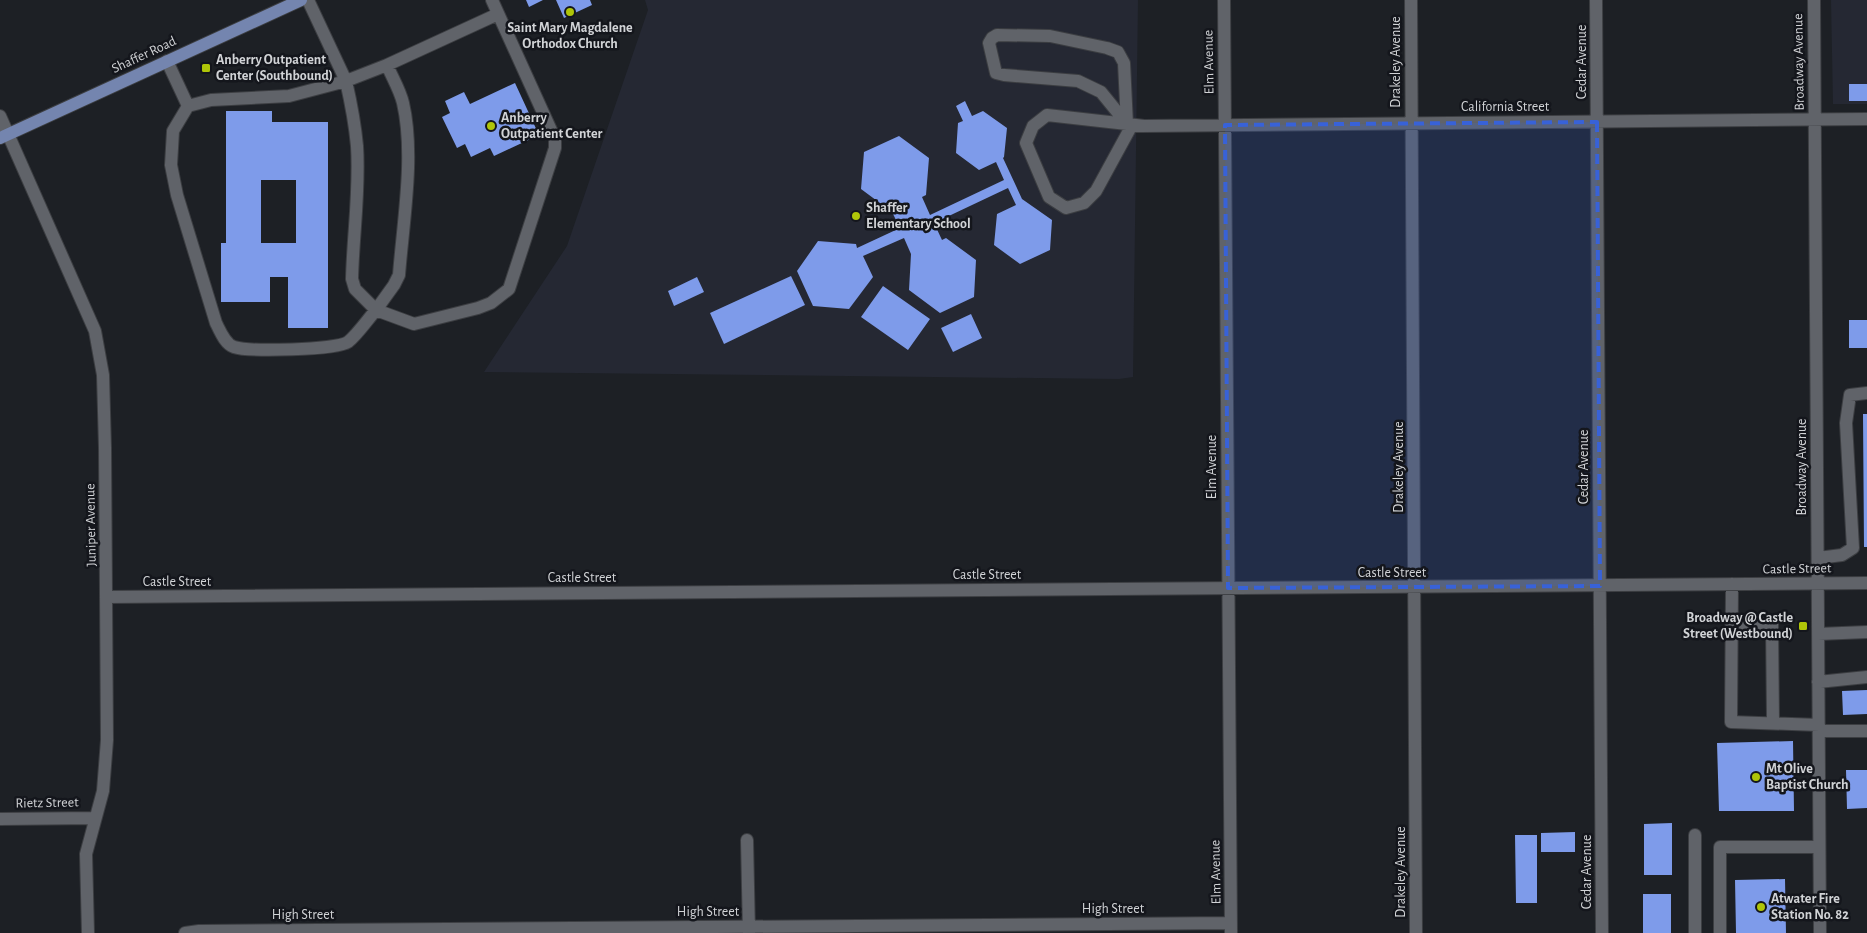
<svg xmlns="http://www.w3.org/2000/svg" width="1867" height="933" font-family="'Alegreya Sans',sans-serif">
<rect width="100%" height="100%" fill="#1d2025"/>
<path fill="#252833" d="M645,0h493l-5,377 -14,2 -635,-7 83,-126 81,-236z
M1831,0h36v104h-34z"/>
<path fill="#7e9bea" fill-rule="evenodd" d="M526,0h17l-14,7z
M556,0h34l2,5 -28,13z
M515,83l24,52 -45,21 -4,-8 -19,9 -6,-13 -8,4 -15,-31 8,-4 -5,-12 19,-9 6,12z
M1849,84h18v17h-18z
M965,101l7,15 11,-5 24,17 -3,29 -1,1 19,41 30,21 -2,30 -30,14 -26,-19 3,-31 19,-9 -8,-17 -74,35 8,17 4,-2 30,22 -2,37 -34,16 -31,-23 2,-36 -7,-16 -41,18 10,21 -24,32 -36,-3 -16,-35 21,-30 38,3 1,4 43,-20 -8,-16 -31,-23 3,-37 35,-16 30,22 -3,37 -4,2 8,18 74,-35 -8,-18 -17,8 -23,-17 2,-30 5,-2 -7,-15z
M226,111h46v11h56v206h-40v-51h-18v25h-49v-59h5zM261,180h35v63h-35z
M791,276l14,29 -81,39 -14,-31z
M697,277l7,15 -30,14 -6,-15z
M883,286l47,33 -22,31 -47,-33z
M971,314l11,24 -29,14 -12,-24z
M1849,320h18v28h-18z
M1863,414h4v133h-3z
M1867,690v24l-24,1 -1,-24z
M1793,741l1,70h-75l-2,-68z
M1846,770h21v38l-20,1z
M1672,823v52h-28v-51z
M1575,832v20h-34v-19z
M1515,835h22v68h-21z
M1785,879l1,54h-50l-1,-53z
M1643,894h28v39h-28z"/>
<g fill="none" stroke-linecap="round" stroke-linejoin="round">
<defs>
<path id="minor" d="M308,0l38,81 41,-16
M1224,0l7,933
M1411,0l5,933
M1596,0l6,933
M1814,0l6,933
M997,35l53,1 57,12 11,4 6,11 3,61 -26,-32 -23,-11 -74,-6 -8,-2 -7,-30 3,-5z
M167,61l21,45 -15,25 -2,34 6,30 39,128c4,8 9,21 18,24 15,5 102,3 114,-5 9,-7 20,-23 28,-32l38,14 64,-16 13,-5 18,-14 46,-141v-9l-63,-139
M188,106l23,-6 78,-4 57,-15c5,22 9,43 11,65 3,44 -4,89 -5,133l3,10 21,21 18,-25 5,-10c4,-53 16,-120 4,-172 -3,-13 -11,-26 -16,-38l111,-51
M0,116l95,215 8,44 2,73 2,292 -4,51 -17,63 2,79
M1132,125l-36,66 -12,12 -18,5 -17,-11 -23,-54 7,-17 14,-11 80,9 17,2 723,-7
M1818,558l24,-3 11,-7 -7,-125 4,-28 17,-2
M1732,584l-1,138 88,3
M106,597l1761,-14
M1731,624h41l1,98
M1818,634l49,-2
M1818,682l49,-5
M1819,731h48
M0,819l95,-1
M1695,835v98
M747,840l2,93
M185,933l14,-2 1032,-8
M1720,933v-86h99"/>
<path id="major" d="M0,138l301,-138"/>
</defs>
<use href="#minor" stroke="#3c3e42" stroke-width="14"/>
<use href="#major" stroke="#3c3e42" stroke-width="14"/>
<use href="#minor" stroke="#606369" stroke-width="12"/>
<use href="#major" stroke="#7485af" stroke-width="12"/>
</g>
<path fill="#3862d8" fill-opacity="0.2" stroke="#3862d8" stroke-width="4" stroke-dasharray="10 6" stroke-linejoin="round" d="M1597,122l3,464 -372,2 -3,-463z"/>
<g fill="#afc508" stroke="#14161c" stroke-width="2">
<circle cx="570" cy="12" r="5"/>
<rect x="201" y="63" width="10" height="10" rx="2.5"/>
<circle cx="491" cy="126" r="5"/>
<circle cx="856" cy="216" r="5"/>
<rect x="1798" y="621" width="10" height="10" rx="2.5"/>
<circle cx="1756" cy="777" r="5"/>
<circle cx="1761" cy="907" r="5"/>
</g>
<g text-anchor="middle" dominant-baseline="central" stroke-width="5" stroke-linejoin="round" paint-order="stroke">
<g font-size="14" font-weight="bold" fill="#d1d3d6" stroke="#14161c" text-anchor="start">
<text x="570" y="28" text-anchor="middle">Saint Mary Magdalene<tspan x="570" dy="16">Orthodox Church</tspan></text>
<text x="216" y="60">Anberry Outpatient<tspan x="216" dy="16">Center (Southbound)</tspan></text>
<text x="501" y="118">Anberry<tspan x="501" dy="16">Outpatient Center</tspan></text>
<text x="866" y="208">Shaffer<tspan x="866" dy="16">Elementary School</tspan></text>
<text x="1793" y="618" text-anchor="end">Broadway @ Castle<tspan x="1793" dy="16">Street (Westbound)</tspan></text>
<text x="1766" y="769">Mt Olive<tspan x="1766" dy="16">Baptist Church</tspan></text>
<text x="1771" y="899">Atwater Fire<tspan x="1771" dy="16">Station No. 82</tspan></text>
</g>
<g font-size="14" fill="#d1d3d6" stroke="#14161c">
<text transform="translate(144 55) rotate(-25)">Shaffer Road</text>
<text transform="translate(1209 62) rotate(-91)">Elm Avenue</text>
<text transform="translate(1396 62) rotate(-90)">Drakeley Avenue</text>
<text transform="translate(1582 62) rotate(-90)">Cedar Avenue</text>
<text transform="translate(1799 62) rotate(-91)">Broadway Avenue</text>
<text x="1505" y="107">California Street</text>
<text transform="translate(1212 467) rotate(-90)">Elm Avenue</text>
<text transform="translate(1399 467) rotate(-90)">Drakeley Avenue</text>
<text transform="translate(1584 467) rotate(-90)">Cedar Avenue</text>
<text transform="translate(1802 467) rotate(-90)">Broadway Avenue</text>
<text transform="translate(91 525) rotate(-91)">Juniper Avenue</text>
<text transform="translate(1797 569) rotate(-1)">Castle Street</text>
<text x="1392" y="573">Castle Street</text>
<text x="987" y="575">Castle Street</text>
<text x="582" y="578">Castle Street</text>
<text x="177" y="582">Castle Street</text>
<text transform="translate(47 803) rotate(-1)">Rietz Street</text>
<text transform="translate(1216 872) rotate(-91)">Elm Avenue</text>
<text transform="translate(1401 872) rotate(-90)">Drakeley Avenue</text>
<text transform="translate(1587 872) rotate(-90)">Cedar Avenue</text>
<text x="1113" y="909">High Street</text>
<text x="708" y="912">High Street</text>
<text x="303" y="915">High Street</text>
</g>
</g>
</svg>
